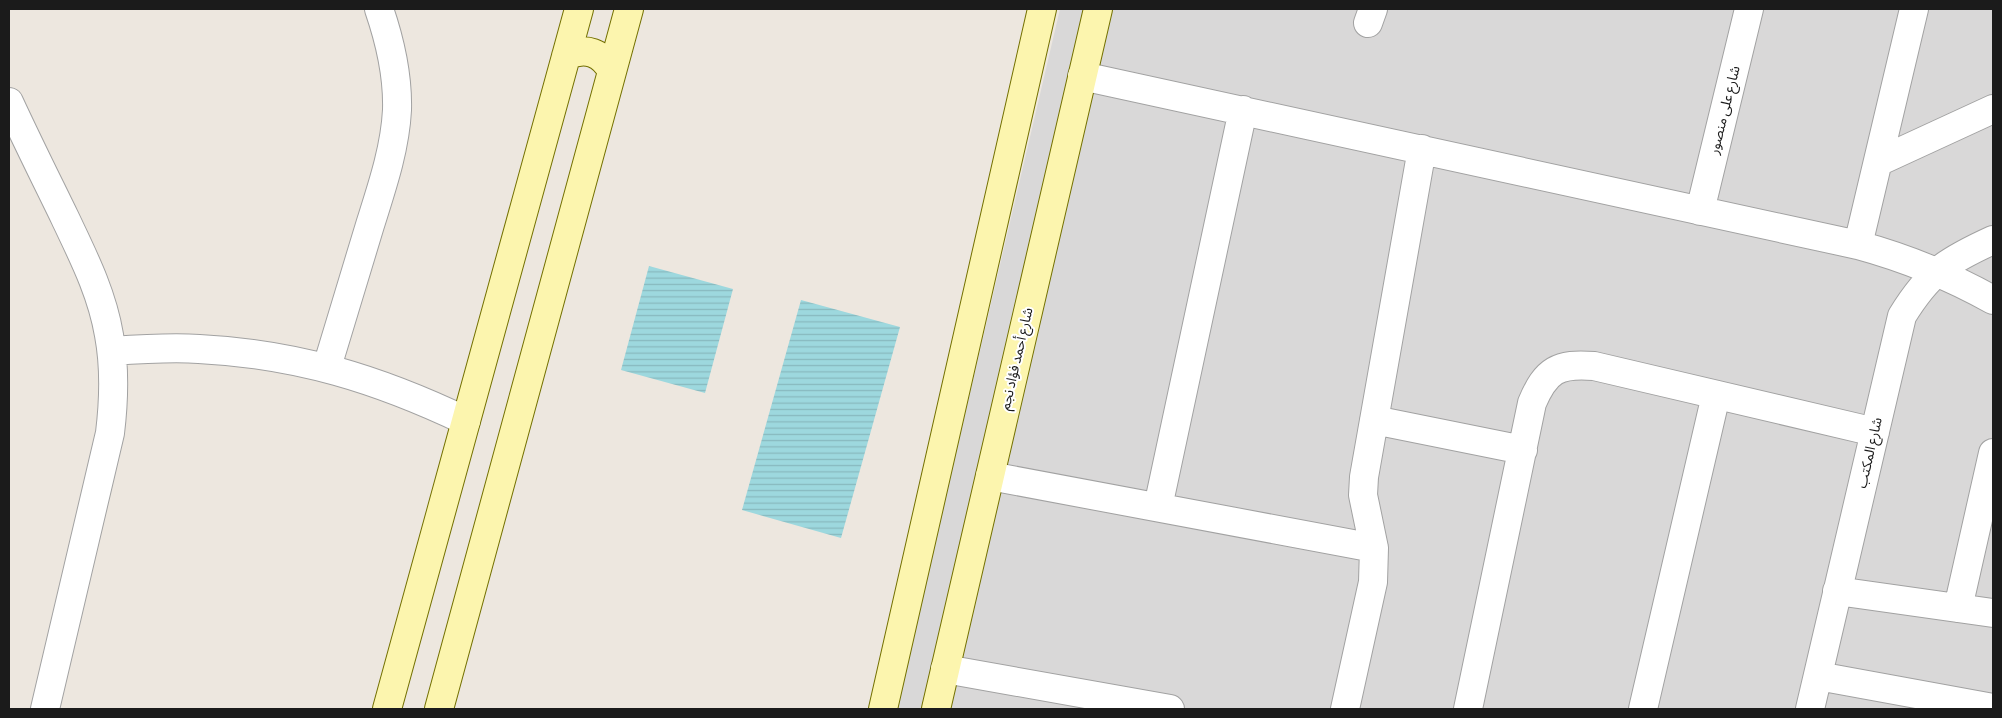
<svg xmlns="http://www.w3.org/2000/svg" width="2002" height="718" font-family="'Alegreya Sans','Noto Sans Arabic',sans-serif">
<defs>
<pattern id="water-rules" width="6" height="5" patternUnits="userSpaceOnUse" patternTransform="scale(1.25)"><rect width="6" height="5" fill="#9dd8de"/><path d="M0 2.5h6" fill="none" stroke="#87b9be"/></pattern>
</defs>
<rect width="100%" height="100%" fill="#ede7df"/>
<path fill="#d9d8d8" d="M1060,9h933v700h-1097z"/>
<path fill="url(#water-rules)" d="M649,266l84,23 -28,104 -84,-23z
M801,300l99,27 -59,211 -99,-28z"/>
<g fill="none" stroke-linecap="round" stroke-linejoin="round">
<defs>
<path id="street" d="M1368,23l5,-14
M1082,76l776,169c48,13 92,31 135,55
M9,102c18,39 37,77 56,116 18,38 37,75 44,117 6,32 5,65 1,98l-65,276
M1878,162l115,-53
M1700,211l49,-202
M1858,245l56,-236
M112,351c29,-2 58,-4 87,-2 98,5 179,30 267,72
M327,367c14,-47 29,-95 43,-142 12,-38 25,-76 27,-115 1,-35 -7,-69 -18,-101
M1374,420l149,30
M990,476l384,72
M1158,507l85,-397
M1837,591l156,22
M1958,608l35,-155
M945,669l225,40
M1818,676l175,32
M1345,709l28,-127 1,-34 -11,-53 1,-18 58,-328
M1468,709l64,-306c14,-33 26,-40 62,-37l281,66
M1643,709l73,-314
M1810,709l92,-393c27,-44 45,-55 91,-76"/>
<path id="secondary" d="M566,56c20,-10 36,-3 46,15
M387,709l192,-700
M439,709l190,-700
M883,709l159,-700
M936,709l162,-700"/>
</defs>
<use href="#street" stroke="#a2a2a2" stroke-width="30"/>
<use href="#secondary" stroke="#737000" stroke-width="30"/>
<use href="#street" stroke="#fff" stroke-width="28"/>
<use href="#secondary" stroke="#fcf5ae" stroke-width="28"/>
</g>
<g text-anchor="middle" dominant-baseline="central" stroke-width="4" stroke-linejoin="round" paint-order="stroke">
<g font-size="14" fill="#1b1b1b" stroke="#fff">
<text transform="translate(1725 110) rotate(-76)">شارع على منصور</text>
<text transform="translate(1017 359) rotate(-77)">شارع أحمد فؤاد نجم</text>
<text transform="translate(1870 453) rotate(-77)">شارع المكتب</text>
</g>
</g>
<rect width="2002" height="718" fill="none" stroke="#1b1b1b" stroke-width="20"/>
</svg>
